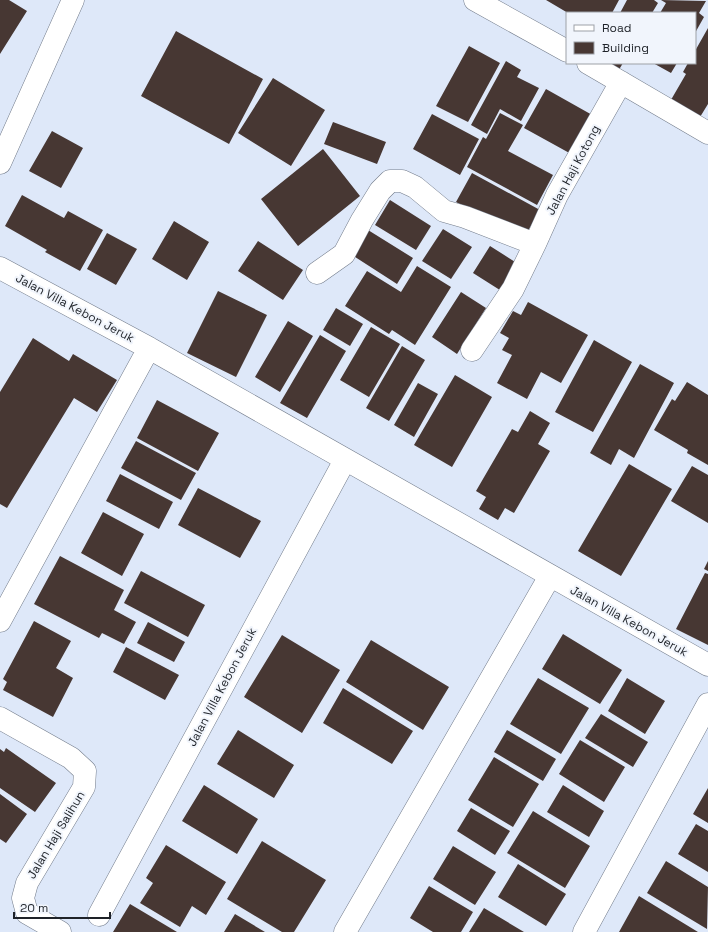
<svg xmlns="http://www.w3.org/2000/svg" width="708" height="932" font-family="'Space Grotesk',sans-serif">
<rect width="100%" height="100%" fill="#dee8f9"/>
<path fill="#473733" d="M0,0h9l18,11 -27,43z
M546,0h73l-7,13h-44z
M627,0h27l4,3 -6,10h-32z
M661,0l45,1 -7,12 5,4 -9,16v-20h-35l6,-10z
M708,28v76l-11,18 -29,-17 18,-31 -3,-2 5,-9h7v-12z
M176,31l87,48 -34,65 -88,-48z
M469,46l31,17 -32,59 -32,-16z
M506,61l15,9 -4,7 22,11 -18,33 -21,-12 -13,25 -16,-9z
M601,63h22l-6,10z
M653,63h24l-6,10z
M273,78l52,32 -34,56 -53,-33z
M546,89l48,27 -21,39 -49,-27z
M500,113l23,12 -15,26 45,24 -16,30 -70,-38 16,-30 3,2z
M432,114l47,25 -19,36 -47,-26z
M333,122l53,20 -9,22 -53,-20z
M52,131l31,17 -22,40 -32,-17z
M323,149l37,47 -62,50 -37,-47z
M472,173l68,37 -16,28 -68,-36z
M22,195l42,23 4,-7 35,19 -23,41 -35,-19 2,-2 -42,-24z
M390,200l41,26 -15,24 -41,-25z
M174,221l35,21 -22,38 -35,-21z
M443,229l29,18 -21,32 -29,-18z
M368,230l45,28 -16,26 -45,-29z
M107,233l30,16 -21,36 -29,-16z
M258,241l45,29 -20,30 -45,-29z
M490,246l30,19 -17,27 -30,-19z
M417,266l34,21 -36,58 -23,-15 -3,4 -44,-28 22,-35 34,21z
M218,291l49,24 -31,62 -49,-24z
M461,292l25,16 -29,46 -25,-17z
M528,302l60,33 -27,48 -20,-11 -14,27 -30,-16 15,-28 -10,-5 7,-12 -9,-5 13,-22 8,4z
M336,308l27,16 -13,22 -27,-16z
M288,321l25,15 -33,56 -25,-15z
M371,327l29,17 -31,53 -29,-17z
M320,335l26,16 -39,67 -27,-15z
M33,338l36,23 4,-7 44,26 -20,32 -23,-14 -67,110 -7,-4v-112z
M594,340l38,22 -39,70 -38,-20z
M402,346l23,14 -36,61 -23,-13z
M640,364l34,19 -40,75 -15,-9 -8,16 -21,-12z
M455,375l37,22 -40,70 -38,-22z
M687,382l21,13v70l-21,-12 1,-3 -34,-20 18,-31 3,2z
M418,383l20,11 -24,43 -20,-12z
M157,400l62,33 -21,38 -61,-33z
M530,411l20,12 -12,21 12,7 -36,62 -9,-5 -7,12 -19,-11 7,-12 -10,-6 36,-62 6,3z
M136,441l60,32 -15,27 -60,-32z
M629,464l43,25 -51,87 -43,-25z
M692,466l16,9v48l-37,-22z
M120,474l53,28 -14,27 -53,-28z
M198,488l63,33 -21,37 -62,-33z
M103,512l41,22 -22,42 -41,-23z
M60,556l64,34 -10,20 22,12 -12,22 -22,-11 -3,5 -65,-34z
M708,561v10l-4,-2z
M141,571l64,34 -17,32 -64,-34z
M705,573l3,1v71l-32,-16z
M34,621l37,20 -15,27 17,10 -20,39 -50,-27 4,-8 -4,-3z
M148,622l37,20 -11,20 -37,-19z
M563,634l59,36 -22,34 -58,-35z
M282,635l58,35 -38,63 -58,-36z
M371,640l78,47 -26,43 -77,-48z
M126,647l53,28 -14,25 -52,-28z
M538,678l51,30 -28,46 -51,-30z
M627,678l38,23 -20,33 -37,-23z
M343,688l70,43 -21,33 -69,-41z
M601,714l47,28 -15,25 -48,-29z
M238,730l56,35 -20,33 -57,-34z
M507,730l49,29 -13,22 -49,-29z
M580,740l45,27 -21,35 -45,-28z
M6,748l50,35 -21,29 -35,-24v-39l4,3z
M494,757l45,27 -26,43 -45,-27z
M204,785l54,34 -21,35 -55,-33z
M563,785l41,26 -15,26 -42,-25z
M708,788v35l-15,-9z
M0,794l27,20 -21,29 -6,-4z
M471,808l39,23 -15,24 -38,-24z
M533,811l57,35 -25,42 -58,-35z
M696,824l12,7v41l-30,-18z
M262,841l64,39 -32,52h-12l-55,-33z
M166,845l60,37 -20,33 -14,-9 -12,21 -40,-24 13,-20 -7,-5z
M453,846l43,26 -21,33 -42,-26z
M666,861l42,26 -1,42 -60,-36z
M518,864l48,30 -20,32 -48,-29z
M429,886l44,26 -12,20h-28l-23,-14z
M639,896l59,36h-79z
M130,904l47,28h-64z
M484,908l40,24h-55z
M235,914l30,18h-41z"/>
<g fill="none" stroke-linecap="round" stroke-linejoin="round">
<defs>
<path id="minor" d="M475,0l92,51
M588,63l120,70
M0,163l73,-163
M0,268l149,80 559,317
M317,273l27,-19 18,-34 18,-29 10,-10h12l13,6 29,24 21,6 70,27 22,-49 64,-113
M472,350l41,-61 22,-45
M0,621l149,-273
M0,718l71,40 14,13 -1,16 -57,96 -4,15 4,15 33,19
M99,915l246,-455
M345,932l205,-356
M584,932l124,-228"/>
</defs>
<use href="#minor" stroke="#737c8b" stroke-width="23"/>
<use href="#minor" stroke="#fff" stroke-width="22"/>
</g>
<g text-anchor="middle" dominant-baseline="central" stroke-width="4" stroke-linejoin="round" paint-order="stroke">
<g font-size="12" fill="#1e2228" stroke="#f1f5fc">
<text transform="translate(573 170) rotate(-62)">Jalan Haji Kotong</text>
<text transform="translate(75 308) rotate(28)">Jalan Villa Kebon Jeruk</text>
<text transform="translate(629 621) rotate(29)">Jalan Villa Kebon Jeruk</text>
<text transform="translate(222 687) rotate(-62)">Jalan Villa Kebon Jeruk</text>
<text transform="translate(56 835) rotate(-59)">Jalan Haji Salihun</text>
</g>
</g>
<rect x="566" y="12" width="130" height="52" fill="#f1f5fc" stroke="#9da1a7"/>
<rect x="574" y="25" width="20" height="6" fill="#ffffff" stroke="#9da1a7"/>
<text x="602" y="32" font-size="12" fill="#1e2228">Road</text>
<rect x="574" y="42" width="20" height="12" fill="#473733" stroke="#9da1a7"/>
<text x="602" y="52" font-size="12" fill="#1e2228">Building</text>
<path d="M14 912v6h96v-6" fill="none" stroke="#1e2228" stroke-width="2"/>
<text x="20" y="912" font-size="12" fill="#1e2228" stroke="#f1f5fc" stroke-width="3" paint-order="stroke">20 m</text>
</svg>
